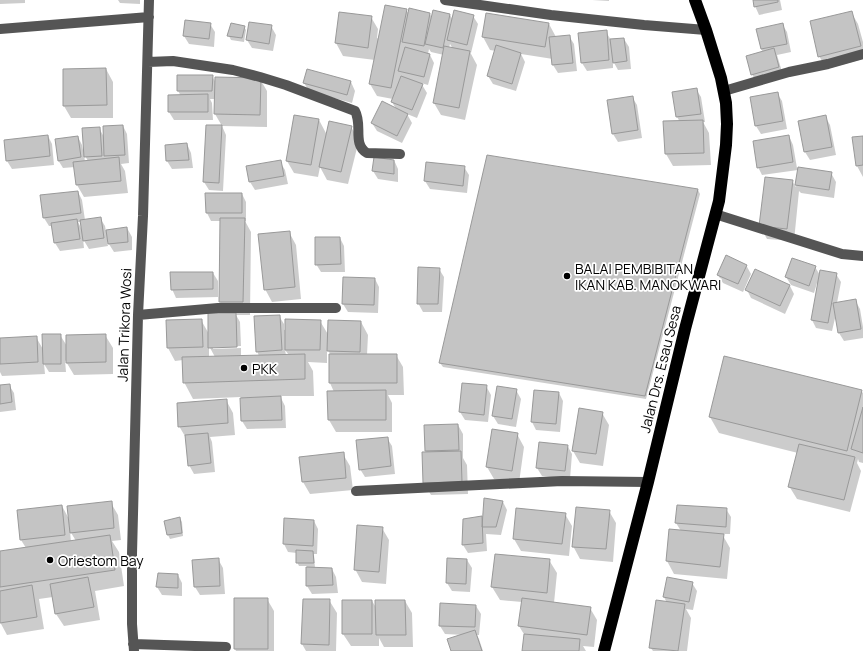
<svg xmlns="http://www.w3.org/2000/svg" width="863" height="651" font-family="Manrope,sans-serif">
<rect width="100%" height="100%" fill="#fff"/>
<path fill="#0003" fill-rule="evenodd" d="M0,0h25v3l-25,1z
M118,0h22v4l-20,-1z
M592,0h17v1z
M754,0h26l2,10 -23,5 -4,-9z
M406,10l3,4h21l2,4 18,-3 3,5 20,-4 5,8 -7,29 -1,-1 7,13 -12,55 -24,-5 -7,-12 10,-48 -13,-3 -2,-3 -1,5 2,1 4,8 -6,22 -7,-2 6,10 -10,25 -10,-4 5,9 -10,20 -25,-12 -5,-8 24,-14 -4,-7 1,-3 -16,-3 -7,-12 5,-24 -32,-4 -7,-13 4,-30 31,4 7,12 -1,9 2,1zM450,44l3,5 -4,-1z
M851,12l7,12 5,18v17l-36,10 -8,-13z
M486,14l63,10 7,13 13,-1 5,8 3,27 -19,2 -5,-8v-6l-32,-5 4,8 -9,29 -23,-7 -5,-8 8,-25 -6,-1 -7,-13z
M185,21l25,3 5,8 -1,15 -25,-3 -5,-8z
M782,24l5,8 4,20 -14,3 6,20 -27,7 -4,-8 11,-22 -2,-3 -4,-19z
M271,26l5,9 -3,16 -21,-3 -5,-8z
M244,27l2,3 -2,12 -13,-2 -2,-4z
M606,32l5,8 13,-1 5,8 2,22 -13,1 -5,-9v7l-26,3 -5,-8z
M106,69l7,13v36h-42l-7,-12z
M212,76l4,7 44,-4 7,12v36l-45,-1 -7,-12v-15h-5l2,4 1,17h-39l-5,-8v-16h12l-3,-5z
M351,82l4,9 -3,12 -43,-12 -5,-8z
M696,89l5,8 4,25h-2l6,11 2,32 -38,1 -7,-12 -1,-32h15l-3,-5 -4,-25z
M777,93l5,8 5,28 -26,5 -5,-8z
M632,97l5,8 5,33 -24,4 -5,-8z
M825,116l5,9 6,30 -26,5 -5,-8 -6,-31z
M319,120l8,15 24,-8 8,13 -11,44 -21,-4 -7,-13 -2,10 -24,-4 -7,-12z
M123,126l4,8 2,29 -8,1 4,7 3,22 -44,4 -7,-12 -2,-18 -12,1 -5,-8 20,-23 4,8 1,5h2l14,-22 5,9zM84,154l4,7 -3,1z
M222,126l4,9 -3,56 -14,-1 -5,-8z
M48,136l4,8 2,21 -42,4 -5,-8 -2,-20z
M789,136l4,9 4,23 34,5 5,9 -2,16 -33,-5 -2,-2 -5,50 -27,-2 -7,-13 32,-45 4,6 2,-17 -36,5 -4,-8z
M863,137v40l-6,-11 -4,-28z
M187,144l4,9 2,15 -21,1 -5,-8 -1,-15z
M487,156l211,34 2,4 -54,205 -203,-32 -3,-4z
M394,160l4,9v13l-20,-3 -5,-8z
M280,162l5,8 3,14 -33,6 -5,-8 -2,-15z
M427,163l37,4 5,8 -2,18 -37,-4 -5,-8z
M78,192l4,8 3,20 15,-2 5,8 1,5 21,-3 5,9v13l-18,2 -7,-11 1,5 -19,3 -6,-10 1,9 -24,3 -5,-8 -3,-17h-3l-5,-8 -3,-22zM78,222h3l1,8z
M242,194l4,8v19h-1l6,11 -1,83h-14l4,7 1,24 -28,1v2l28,-1v8h18l-2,-5 22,-35 5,8v6l36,-9 9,15 32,-14 7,13 -1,20h29l7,12 1,28h-16l4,8v29h-56l-7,-12 5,-28 -4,-9v-28h1l-4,-6v14l-19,-1 5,9 1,25h-34l5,10 1,22 -39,1 -5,-8 -1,-24 -48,2 -9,-17 -1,-22 -8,1 -7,-13 -1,-27 34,-1 8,14 17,-20 -6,-12 1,-81h-10l-4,-8zM209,346l6,11h-6zM285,350l4,5h-3z
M289,232l7,13 5,54 -29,3 -7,-13z
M340,238l4,8 1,26h-24l-5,-8z
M746,265l5,9 -8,18 -20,-9 -5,-8z
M815,267l5,8 16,-1 5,8 -4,21 18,-3 5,9 3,18v11l-19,3 -5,-8 -3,-19 -4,17 -16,-3 -4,-8 6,-37h-1l-3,10 -23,-8 -5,-8z
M439,269l5,8 -2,35h-19l-5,-9z
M213,273l5,8v16l-42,1 -4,-9z
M375,279l4,8 -1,26 -30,-1 -5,-8z
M790,286l4,8 -9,20 -34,-16 -4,-8z
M60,335l7,11 38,-11 8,13v26l-39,1 -9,-15 1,12h-17l-5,-8 1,10 -43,2 -2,-4v-33l36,-2 8,14z
M9,385l5,8 2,17 -16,2v-26z
M486,386l5,9 -3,27 -23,-2 -5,-8z
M516,390l5,9 -5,28 -18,-3 -5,-8z
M861,391l2,2v70l-4,-1 -1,-3 -1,4 4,8 -11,41 -53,-13 -8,-13 9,-33 -79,-20 -9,-16z
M559,393l4,8 -3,31 -24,-2 -4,-8z
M226,400l7,13 2,22 -25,2 2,5 3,30 -21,2 -5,-9 -3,-27 -7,-12z
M602,413l7,12 -6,41 -23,-3 -7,-12z
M458,425l5,9v24l4,7 1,29 -37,1 -7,-12 3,-30 -1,-2 -1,-25z
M517,434l7,13 -5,36 -25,-4 -7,-12z
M387,438l5,8 3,28 -30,3 -5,-8z
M567,445l5,9 -2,25 -28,-3 -5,-8z
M343,454l7,12 3,24 -43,4 -7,-12z
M503,502l4,8 -6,25 -15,-1 1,17 -19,2 -5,-8 1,-25 17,-3 3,4z
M111,503l7,12 3,25 -9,1 7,11 5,34 -29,5 5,29 -36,6 -8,-12 -3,-17 -14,2 5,30 -37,6 -7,-13v-70l26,-4 -5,-8 41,-34 7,13zM70,531l6,10 -5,1z
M726,509l5,8 -1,17h-8l8,14 -3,31 -53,-5 -7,-13 3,-31 11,1 -5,-8z
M609,511l7,12 -3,39 -33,-3 -7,-13z
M565,514l7,12 -3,30 -48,-5 -7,-12z
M180,518l2,4 1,14 -13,3 -2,-4z
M285,519l29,2 4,8 -1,25h-4l1,1 1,13 17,1 4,8 2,16 -26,1 -5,-8v-20h-8l-2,-4v-9l-9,-1 -4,-8z
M382,528l7,12 -3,44 -24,-2 -7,-13z
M496,555l53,5 8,13 -3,30 36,5 7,12 -3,27 -11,-1 3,5h-63l2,-15 -6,-10 3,-24 -22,-2 -8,-13z
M218,559l5,9 2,26 -25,1 -5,-8z
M448,559l19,1 5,8 -2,24 -18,-1 -5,-8z
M159,574l19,1 4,8v13l-20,-1 -5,-8z
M692,583l5,8 -4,19 -7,-1 5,9 -4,33h-34l-3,-4 17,-44 -3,-6z
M267,599l7,12v40h-38l-1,-2z
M329,600l8,13 -1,38h-30l-4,-7z
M372,601l5,8 28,-8 7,12 1,34h-29l-5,-9v8h-28l-8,-12z
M476,606l5,8 -2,21h-2l2,4 4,12h-31l12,-16 -19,-1 -5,-8z"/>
<path fill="#c4c4c4" stroke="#999" d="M753,0h25v2l-24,5z
M385,5l22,4 -16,79 -22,-4z
M409,8l21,5 -6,33 -22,-4z
M433,10l17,4 -7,34 -18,-4z
M454,10l20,5 -7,30 -20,-5z
M852,11l9,35 -43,11 -8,-36z
M339,12l33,4 -4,32 -33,-5z
M486,13l63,10 -4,24 -63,-10z
M185,20l26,3 -2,16 -26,-3z
M249,22l23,3 -3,19 -23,-4z
M231,23l14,3 -3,12 -15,-2z
M783,23l4,21 -26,5 -5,-20z
M607,30l2,30 -28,3 -3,-30z
M570,35l3,28 -21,2 -3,-28z
M624,38l3,23 -14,2 -3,-24z
M496,45l25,8 -9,31 -25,-8z
M444,46l26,5 -11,57 -26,-5z
M405,47l25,7 -6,23 -26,-6z
M774,48l5,19 -28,8 -5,-19z
M106,68l1,37 -44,1v-37z
M307,69l44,12 -4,14 -44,-12z
M177,75h36l-1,16h-35z
M401,76l22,8 -11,26 -21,-8z
M215,77l46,1 -1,37 -46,-1z
M697,88l4,26 -25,3 -4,-25z
M778,92l5,29 -28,5 -5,-29z
M208,94v18h-40v-17z
M633,96l5,34 -26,4 -5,-34z
M382,101l26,13 -11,22 -26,-13z
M294,115l25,4 -8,46 -25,-4z
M826,115l6,32 -28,5 -6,-31z
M703,120l1,33 -39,1 -2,-33z
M329,121l23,5 -11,46 -22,-5z
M123,125l2,30 -21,1 -1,-30z
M206,125h16l-3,58 -16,-1z
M100,127l2,29 -18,1 -2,-29z
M48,135l2,21 -44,5 -2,-21z
M789,135l4,27 -36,6 -4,-27z
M78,136l3,21 -23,4 -3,-22z
M863,136v29l-7,1 -4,-29z
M187,143l2,17 -23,1 -1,-16z
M487,155l211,34 -53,207 -206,-33z
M119,157l2,24 -45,4 -3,-23z
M374,157l20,3v14l-22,-3z
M281,160l3,16 -35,6 -3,-16z
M426,162l39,4 -2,20 -39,-5z
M798,167l34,5 -3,18 -34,-5z
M765,177l28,3 -6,49 -28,-3z
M78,191l3,22 -38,5 -3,-23z
M205,193h37v20h-36z
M101,217l3,21 -21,3 -3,-21z
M220,218h25l-2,84h-24z
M77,219l3,20 -26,4 -3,-20z
M127,227l1,15 -20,2 -2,-14z
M290,231l5,56 -31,3 -6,-56z
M315,237h25l1,27 -26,1z
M726,255l21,10 -9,19 -21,-9z
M792,258l24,8 -7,20 -24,-9z
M418,267l22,1 -2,36h-21z
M755,269l35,16 -10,21 -35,-16z
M820,270l17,3 -9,50 -17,-3z
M170,272h43v17l-42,1z
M343,277l32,1 -1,27 -32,-1z
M856,299l5,30 -23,4 -5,-30z
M208,313h28l1,34 -29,1z
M280,315l2,35 -26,2 -2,-36z
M202,319l1,28 -36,1 -1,-28z
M285,319l36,1 -1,30h-35z
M328,320l33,1 -1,31 -33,-1z
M42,334h19v30h-18z
M106,334v28l-40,1v-28z
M37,336l1,26 -38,2v-26z
M305,354v25l-122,4 -1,-26z
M329,354h68v29h-68z
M724,356l138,34 -15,61 -138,-34z
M462,383l25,2 -3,30 -25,-3z
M10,384l2,18 -12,2v-19z
M497,386l20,3 -5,30 -20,-3z
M386,390v30h-58l-1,-29z
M534,390l25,2 -3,32 -25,-2z
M281,396l1,24 -41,1 -1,-23z
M227,399l1,24 -50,4 -1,-24z
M863,407v46l-12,-4z
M579,408l24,4 -7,42 -24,-3z
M458,424l1,26 -34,1 -1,-26z
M492,429l26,4 -6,38 -26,-4z
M208,433l3,30 -23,3 -3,-31z
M388,437l3,29 -32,4 -3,-30z
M539,442l29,3 -3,26 -29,-3z
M799,444l56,13 -11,43 -56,-13z
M461,451l1,31 -39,1 -1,-31z
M344,452l2,26 -44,4 -3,-25z
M484,498l19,3 -7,26h-14z
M112,501l2,27 -44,5 -3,-27z
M62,505l3,30 -45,5 -3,-30z
M677,505l50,3 -1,19 -51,-4z
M576,507l34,3 -4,39 -34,-2z
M516,508l50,5 -4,31 -49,-5z
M482,516l1,27 -21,2 1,-26z
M180,517l2,16 -15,2 -3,-14z
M284,518l30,2 -1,26 -30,-2z
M357,525l26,2 -4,45 -25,-2z
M669,529l55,5 -4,33 -54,-6z
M110,535l5,35 -115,17v-36z
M296,550l17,1 1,12h-18z
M495,554l55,5 -3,34 -56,-6z
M219,558l1,28 -26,1 -2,-27z
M447,558l20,1 -1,25 -20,-1z
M306,567l26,1 1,17 -27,1z
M158,573l20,1v14l-22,-1z
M88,577l6,30 -39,7 -5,-30z
M667,577l26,5 -4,20 -26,-5z
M32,585l5,32 -37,6v-32z
M234,598h34v51h-34z
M522,598l69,9 -4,28 -69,-9z
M303,599h27l-1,46 -28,-1z
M342,600h30v34h-30z
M375,600h30l1,35h-30z
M656,600l29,4 -7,47 -29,-3z
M440,603l36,2 -1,22 -36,-1z
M475,630l7,21h-31l-4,-12z
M524,634l56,5 -1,12h-57z"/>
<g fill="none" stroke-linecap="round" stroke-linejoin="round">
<path stroke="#555" stroke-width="10" d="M445,0l106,15 93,10 62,5
M0,29l149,-12
M148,62l25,-1 60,9 27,7 26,8 69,26c8,14 -3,33 12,42l33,1
M724,91l65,-19 39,-8 35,-10
M715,214l127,40 21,2
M138,315l80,-7h118
M356,491l206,-10 86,1
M133,644l93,3
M134,651l-2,-27v-70l6,-239 5,-99 6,-216"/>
<path stroke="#000" stroke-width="12" d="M604,651l44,-169 37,-153 34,-128 7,-56 1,-21 -1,-21 -5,-25 -15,-48 -11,-30"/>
</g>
<g fill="#000" stroke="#fff" stroke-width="1.5">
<circle cx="567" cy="276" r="4"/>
<circle cx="244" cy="368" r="4"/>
<circle cx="50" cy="560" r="4"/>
</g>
<g text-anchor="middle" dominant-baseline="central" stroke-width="3.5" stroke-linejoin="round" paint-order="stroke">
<g font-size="14" fill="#000" stroke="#fff" text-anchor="start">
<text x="575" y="268">BALAI PEMBIBITAN<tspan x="575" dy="16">IKAN KAB. MANOKWARI</tspan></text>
<text x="252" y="368">PKK</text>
<text x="58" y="560">Oriestom Bay</text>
</g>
<g font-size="14" fill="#000" stroke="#fff">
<text transform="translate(124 325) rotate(-88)">Jalan Trikora Wosi</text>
<text transform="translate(660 369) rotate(-76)">Jalan Drs. Esau Sesa</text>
</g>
</g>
</svg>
